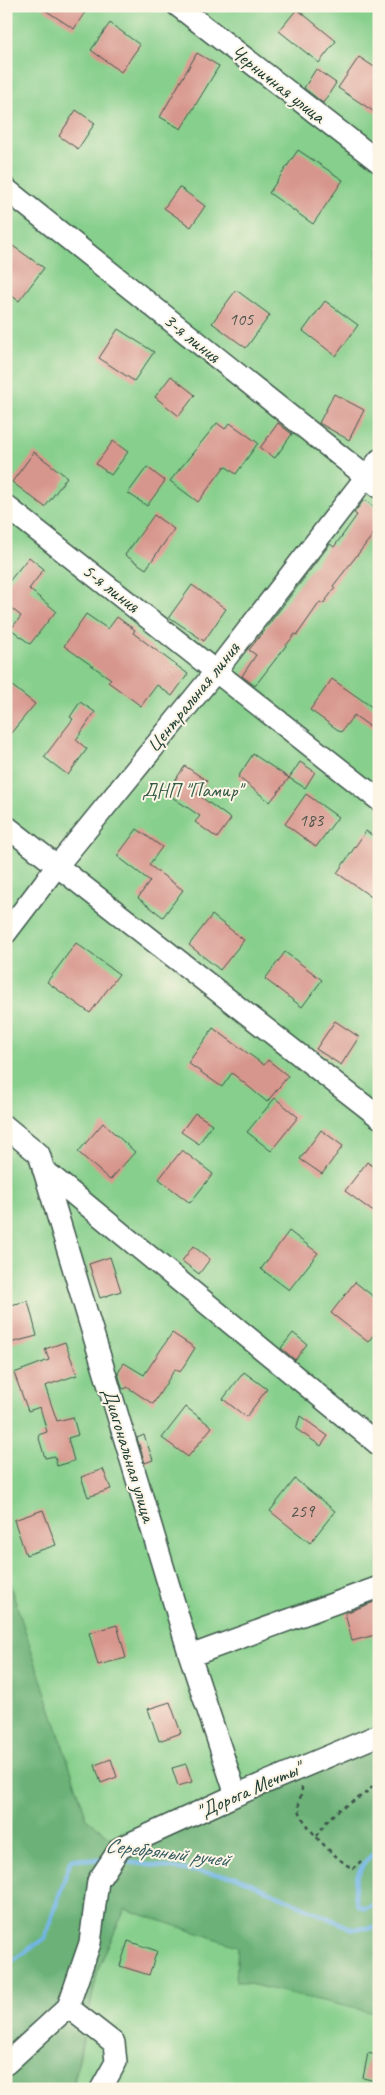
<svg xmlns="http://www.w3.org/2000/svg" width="385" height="2095" font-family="Caveat,sans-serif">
<rect width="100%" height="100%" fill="#fcf5e5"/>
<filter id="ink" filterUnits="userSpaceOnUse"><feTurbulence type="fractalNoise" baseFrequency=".02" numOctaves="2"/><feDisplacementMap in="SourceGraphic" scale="10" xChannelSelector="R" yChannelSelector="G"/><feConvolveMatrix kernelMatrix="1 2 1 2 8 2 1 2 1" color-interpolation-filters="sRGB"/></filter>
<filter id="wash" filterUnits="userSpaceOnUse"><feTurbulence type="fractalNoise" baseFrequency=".0096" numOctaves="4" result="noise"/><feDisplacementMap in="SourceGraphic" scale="20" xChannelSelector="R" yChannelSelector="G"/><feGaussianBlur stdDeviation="1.12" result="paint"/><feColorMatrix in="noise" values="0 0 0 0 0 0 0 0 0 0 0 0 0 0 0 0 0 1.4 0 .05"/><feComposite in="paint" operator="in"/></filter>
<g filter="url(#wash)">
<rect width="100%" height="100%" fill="#f1e8cd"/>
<path fill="#86cf8c" stroke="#528660" d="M6,6h373v1729l-256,112 -36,-28 -81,-246z
M125,1909l113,37 -2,35 143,33v75h-306l25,-120z"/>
<path fill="#6cb278" stroke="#467856" d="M6,1573l81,246 36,28 256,-112v279l-143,-33 2,-35 -113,-37 -27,60 -26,120h-66z"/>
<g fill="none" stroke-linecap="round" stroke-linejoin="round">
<path stroke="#71b5e7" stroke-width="4.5" d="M379,1849c-18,13 -29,32 -22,55l8,4 14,-5
M120,1861l117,16 116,52 26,-2
M6,1965l39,-27 26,-79 34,1"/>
</g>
<g id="blocks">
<path fill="#d7968d" d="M39,6h50l-15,23z
M297,9l39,32 -17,22 -40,-32z
M110,23l30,22 -19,27 -30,-22z
M197,53l22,13 -38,63 -21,-12z
M359,57l20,13v45l-41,-27z
M316,69l20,14 -13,20 -19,-15z
M76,110l19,13 -17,26 -19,-13z
M298,150l45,30 -30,44 -44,-31z
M179,187l26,19 -14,21 -27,-19z
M13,246l31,22 -25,33 -13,-9v-37z
M236,290l34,25 -24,33 -34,-25z
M325,301l33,24 -22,31 -33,-25z
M118,329l36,23 -20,29 -35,-23z
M171,376l24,19 -16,21 -24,-19z
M334,394l30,16 -15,30 -30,-17z
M217,423l8,6 5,-6 28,20 -22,31 -11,-8 -27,36 -28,-21z
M278,423l14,11 -17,24 -15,-10z
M113,441l15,11 -17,23 -15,-11z
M34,452l33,25 -22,30 -33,-25z
M147,467l18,14 -18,25 -19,-13z
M364,500l15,10v17l-46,59 2,2 -12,16 -3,-2 -23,33 -2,-1 -40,52 -13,-10 14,-21 -7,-5 81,-106 4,3 23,-32 -3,-2z
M154,515l20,14 -28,40 -21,-14z
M29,557l15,12 -15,20 27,22 -26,33 -19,-15 10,-13 -15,-12v-19z
M192,585l34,24 -22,32 -35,-24z
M86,614l22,15 9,-12 18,13 -2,3 55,41 -16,22 -15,-11 -16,21 -33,-24 3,-3 -47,-33z
M332,679l47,33v21l-25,-18 -13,17 -31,-22z
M11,685l24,19 -29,35v-48z
M80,702l15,10 -19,28 11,9 -19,26 -24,-18 29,-38 -3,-2z
M253,754l36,24 -19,24 -32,-25z
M300,762l15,10 -10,16 -16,-10z
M185,766l22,15 -10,13 34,25 -14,19 -22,-16 5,-6 -34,-23z
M306,794l32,23 -22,30 -31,-23z
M137,829l25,18 -13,18 34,25 -20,27 -25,-19 12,-17 -33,-25z
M366,831l13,9v49l-6,9 -36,-25z
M212,915l32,25 -24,30 -31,-25z
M76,943l43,31 -29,39 -43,-31z
M285,952l37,28 -20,27 -37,-28z
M335,1021l24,16 -18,28 -25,-16z
M213,1028l51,37 4,-5 20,16 -21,26 -35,-29 -10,14 -34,-24z
M275,1098l23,19 -27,34 -24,-19z
M195,1113l17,11 -13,20 -18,-12z
M103,1123l32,29 -25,28 -32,-28z
M321,1130l22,16 -21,28 -22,-15z
M182,1150l31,24 -23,29 -31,-24z
M367,1162l12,9v45l-34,-25z
M289,1231l29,22 -29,37 -28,-21z
M193,1246l17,13 -11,15 -17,-13z
M110,1257l11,34 -21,7 -11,-34z
M355,1282l24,19v27l-11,14 -37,-29z
M28,1301l9,35 -31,8v-38z
M172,1333l23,15 -15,24 -5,-3 -22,35 -26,-17 -2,2 -3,-1 -4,-15 6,-10 20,12z
M293,1333l14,11 -12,16 -14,-12z
M65,1342l12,33 -32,11 12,35 16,-4 5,18 -10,3 6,23 -17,5 -2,-10 -10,2 -7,-23 9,-3 -7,-25 -12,4 -14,-38 35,-13 -4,-11z
M244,1372l23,17 -21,28 -23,-18z
M186,1407l26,20 -24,30 -26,-19z
M300,1416l28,20 -7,10 -25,-17z
M144,1435l9,25 -8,3 -8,-25z
M103,1469l8,20 -23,8 -7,-20z
M295,1479l40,32 -25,32 -40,-32z
M43,1510l13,35 -30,10 -12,-35z
M377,1601l2,33 -27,7 -7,-28z
M117,1625l9,33 -28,7 -9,-32z
M170,1702l11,31 -22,8 -11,-32z
M111,1759l6,18 -16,6 -6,-18z
M186,1764l6,18 -14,4 -6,-18z
M128,1941l29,10 -8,24 -29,-9z
M368,2053l11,3v26l-16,-4z"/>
</g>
</g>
<g filter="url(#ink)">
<use href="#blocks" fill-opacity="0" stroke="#3e574b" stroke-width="1"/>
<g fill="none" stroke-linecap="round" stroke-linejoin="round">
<defs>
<path id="minor" d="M178,6l201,156
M6,189l373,298
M6,506l373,294
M6,826l373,291
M6,933l51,-67 159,-195 163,-211
M6,1127l33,27 151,502 46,139
M43,1169l336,276
M190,1656l189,-69
M68,2007l46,36 2,19 -15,27
M6,2064l62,-57 22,-64 8,-62 22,-33 116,-53 143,-60"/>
</defs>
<use href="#minor" stroke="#3e574b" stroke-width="24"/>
<path stroke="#3e574b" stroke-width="2.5" stroke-dasharray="4 4" stroke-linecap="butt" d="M302,1787c0,8 -4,14 -3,22 3,17 39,52 54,60l8,-8
M317,1836c5,-8 10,-16 17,-22 15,-13 36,-18 45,-37"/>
<use href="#minor" stroke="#fff" stroke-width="21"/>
</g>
</g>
<g text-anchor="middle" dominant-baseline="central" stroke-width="4" stroke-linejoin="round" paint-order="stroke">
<g font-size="18" fill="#4d534a">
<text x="241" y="319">105</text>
<text x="311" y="820">183</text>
<text x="302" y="1511">259</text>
</g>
<g font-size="20" fill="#1f3d34" stroke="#fcf5e5">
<text transform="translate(278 84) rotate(38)">Черничная улица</text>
<text transform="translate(192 338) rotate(39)">3-я линия</text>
<text transform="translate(111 588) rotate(38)">5-я линия</text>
<text transform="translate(193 697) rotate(-51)">Центральная линия</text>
<text transform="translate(129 1455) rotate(73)">Диагональная улица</text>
<text transform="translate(249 1790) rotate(-24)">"Дорога Мечты''</text>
</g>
<g font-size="20" fill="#345a46" stroke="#fcf5e5">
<text x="192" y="790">ДНП "Памир"</text>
</g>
<g font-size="21" font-style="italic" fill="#345b61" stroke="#fcf5e5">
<text transform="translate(167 1852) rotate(7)">Серебряный ручей</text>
</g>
</g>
<rect width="385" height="2095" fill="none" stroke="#fcf5e5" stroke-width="25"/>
</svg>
